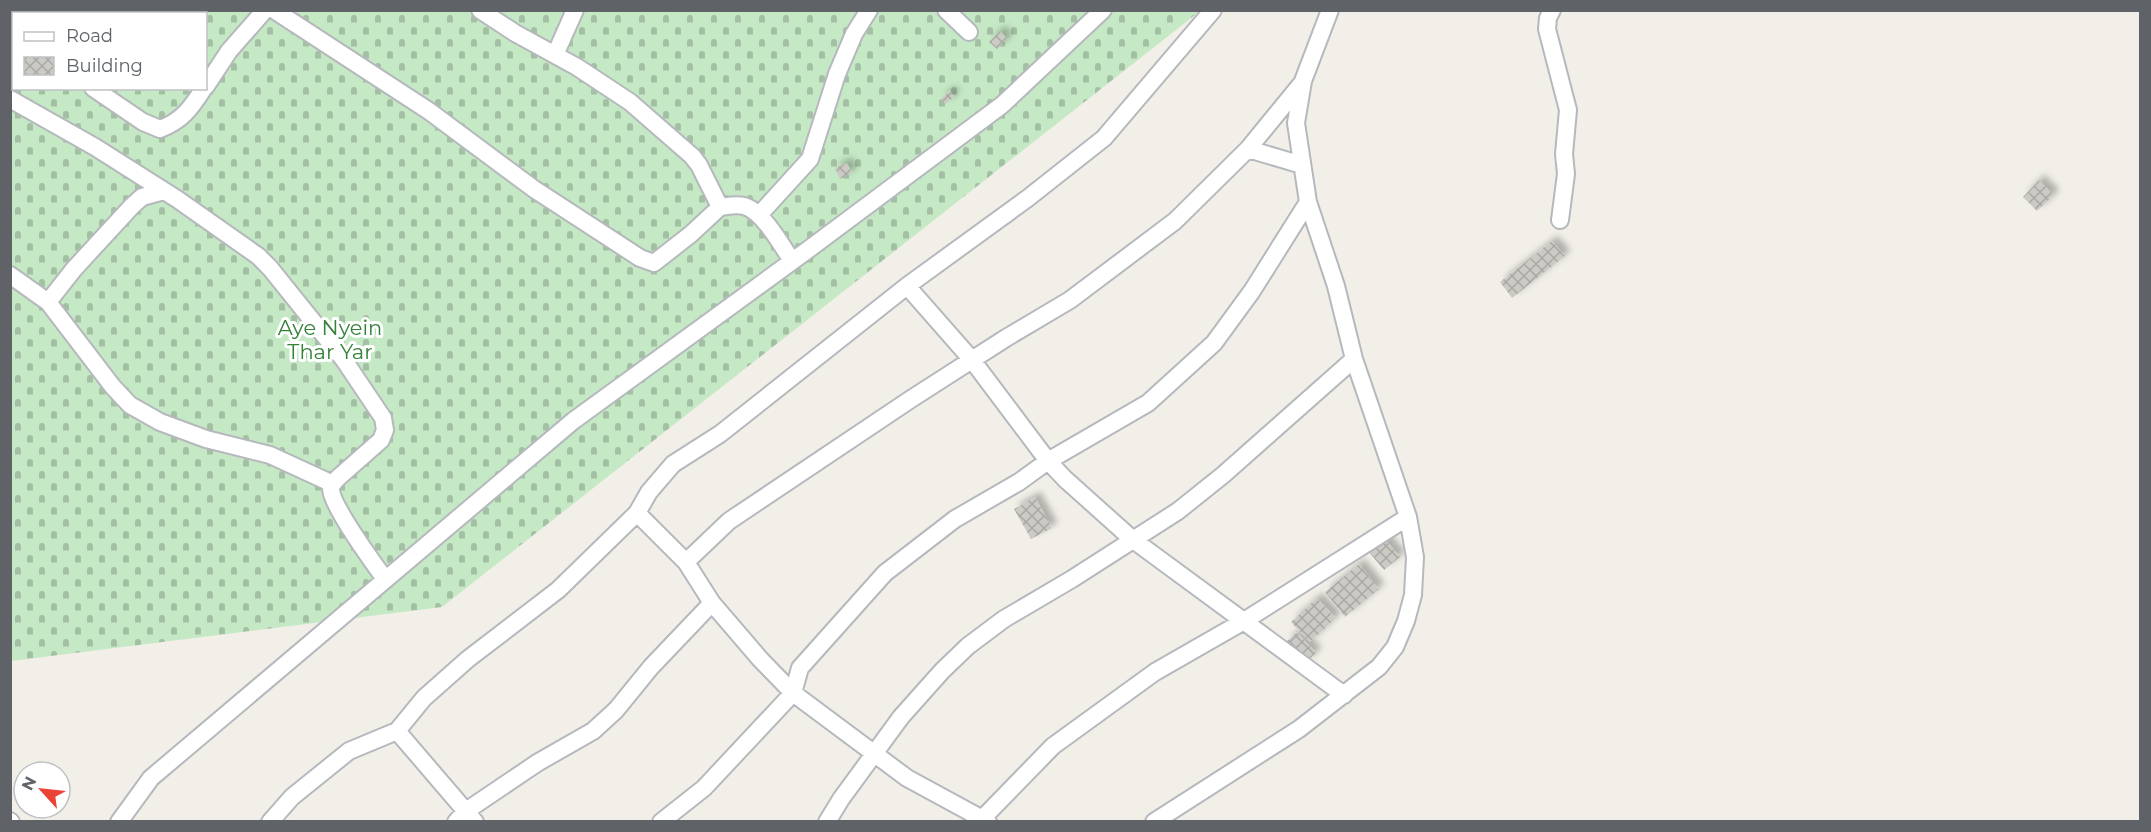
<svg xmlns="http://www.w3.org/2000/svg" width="2151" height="832" font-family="Montserrat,sans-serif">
<defs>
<pattern id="cemetery-stones" width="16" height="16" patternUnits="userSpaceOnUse" patternTransform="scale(1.5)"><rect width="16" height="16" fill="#c5e8c5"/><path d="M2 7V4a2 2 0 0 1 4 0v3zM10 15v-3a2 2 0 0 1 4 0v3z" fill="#a3c0a4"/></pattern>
<pattern id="building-cross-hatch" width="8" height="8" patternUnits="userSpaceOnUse" patternTransform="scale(1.5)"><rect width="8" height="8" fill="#cccac5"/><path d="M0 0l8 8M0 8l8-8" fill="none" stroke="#a9a8a4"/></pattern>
<filter id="shadow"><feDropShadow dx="5.5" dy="-5.5" stdDeviation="3" flood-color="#0004"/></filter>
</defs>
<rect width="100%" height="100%" fill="#f1efe8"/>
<path fill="url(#cemetery-stones)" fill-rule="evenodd" d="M10,11h1190l-758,596 -431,54zM14,14h192v74h-192z"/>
<path fill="url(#building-cross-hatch)" filter="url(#shadow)" d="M1000,31l7,8 -10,10 -8,-7z
M950,91l4,6 -9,7 -4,-5z
M847,163l5,10 -12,6 -5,-11z
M2039,180l15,15 -17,16 -14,-14z
M1552,241l13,15 -53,42 -12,-16z
M1035,497l17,31 -21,11 -17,-30z
M1384,538l16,19 -16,13 -16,-19z
M1359,564l20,25 -34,28 -20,-25z
M1317,598l19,20 -26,24 -19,-20z
M1297,632l19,21 -11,10 -19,-21z"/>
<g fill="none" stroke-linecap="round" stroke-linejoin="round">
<defs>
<path id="minor" d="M274,10l155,101 105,78 106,69 14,5 37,-29 29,-27
M480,10l35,23 62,34 53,35 62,54 7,9 21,42c8,-1 16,-3 24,-1 19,5 38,40 48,55
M946,10l23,22
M1552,10l-4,8 -1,11 21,81 -4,44 2,20 -6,46
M10,34l4,2
M555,55l20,-45
M206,86l23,-35 36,-41
M93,88l50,34 17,7c22,-8 31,-21 44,-41
M10,99l85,48 82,52 81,57 12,12 74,92 39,58 2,12 -4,10 -42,37c-4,4 -8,7 -8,12 0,16 43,75 54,90
M1248,149l54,16
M759,215l51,-56 27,-85 17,-40 15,-24
M10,275l38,27 65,85 17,18 30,17 46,17 64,16 63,29
M907,286l65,74 76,101 17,18 67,60 212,156
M48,302l26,-33 58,-63 10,-9 22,-6
M637,513l49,49 26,41 48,56 33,34 114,85 81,44
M686,562l43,-41 182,-122 95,-61 64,-38 105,-79 73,-72 54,-66
M397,731l78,91
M10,821l1,1
M119,822l32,-44 422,-357 236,-172 193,-144 101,-95
M270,822l22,-25 57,-46 48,-20 27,-33 44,-39 90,-69 79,-77 12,-21 24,-28 47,-30 187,-148 121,-88 76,-60 109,-128
M456,822l10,-11 71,-48 56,-32 23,-21 35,-43 61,-64
M661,822l43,-34 89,-95 7,-25 85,-95 70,-54 64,-37 29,-21 100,-58 66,-60 38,-52 56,-89
M827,822l14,-23 60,-82 41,-46 26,-25 36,-27 68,-40 106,-68 45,-36 131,-116
M979,822l74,-76 102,-74 89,-51 164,-104
M1154,822l145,-93 80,-62 16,-20 11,-26 7,-26 2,-38 -7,-40 -54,-158 -18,-73 -28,-84 -12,-79 7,-42 27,-71"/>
</defs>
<use href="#minor" stroke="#b5b8bc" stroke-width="20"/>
<use href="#minor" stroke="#fff" stroke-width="16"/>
</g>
<g text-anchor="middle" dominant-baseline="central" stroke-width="6" stroke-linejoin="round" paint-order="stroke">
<g font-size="21" fill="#348238" stroke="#fff">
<text x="330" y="327">Aye Nyein<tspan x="330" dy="24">Thar Yar</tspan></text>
</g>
</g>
<rect width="2151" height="832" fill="none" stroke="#5f6368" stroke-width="24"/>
<rect x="12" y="12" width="195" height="78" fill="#ffffff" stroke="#bfc1c3" stroke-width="1.5"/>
<rect x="24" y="32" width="30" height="9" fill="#ffffff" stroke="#bfc1c3" stroke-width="1.5"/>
<text x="66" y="42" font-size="18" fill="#5f6368">Road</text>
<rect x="24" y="57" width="30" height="18" fill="url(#building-cross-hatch)" stroke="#bfc1c3" stroke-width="1.5"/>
<text x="66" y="72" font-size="18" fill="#5f6368">Building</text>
<g transform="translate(42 790) rotate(297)"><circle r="28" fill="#ffffff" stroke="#bfc1c3" stroke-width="1.5"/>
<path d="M0-4.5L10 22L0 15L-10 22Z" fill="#ea4335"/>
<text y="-9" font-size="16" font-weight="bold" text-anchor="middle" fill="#5f6368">N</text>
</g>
</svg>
